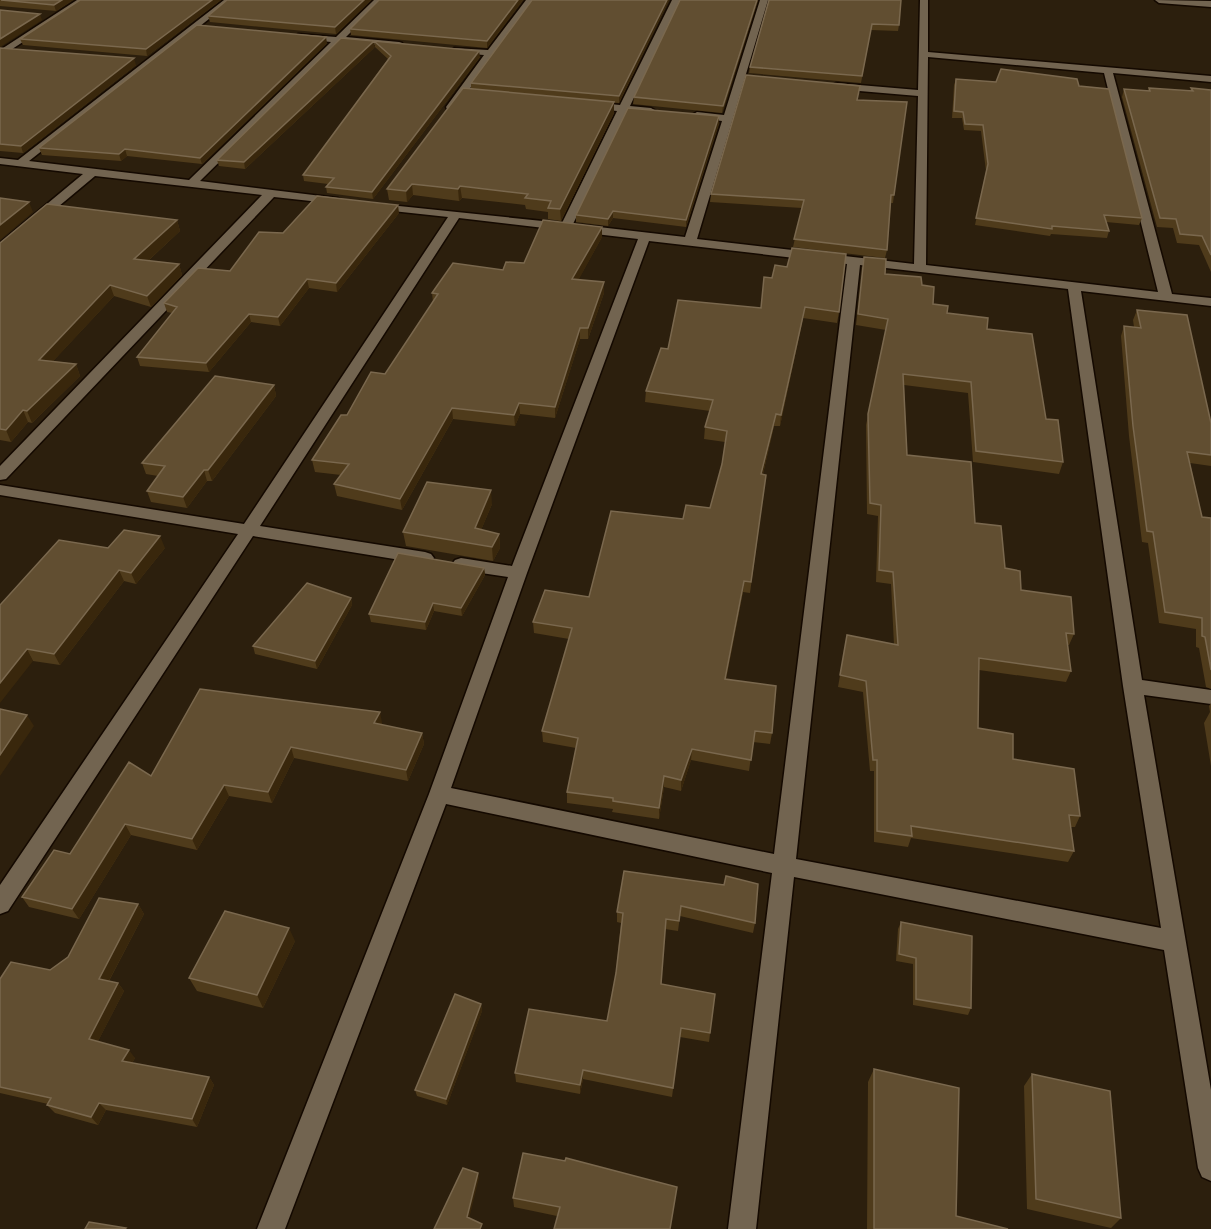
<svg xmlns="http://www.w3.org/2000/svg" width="1211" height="1229" font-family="'Times New Roman',serif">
<rect width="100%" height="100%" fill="#2c1f0d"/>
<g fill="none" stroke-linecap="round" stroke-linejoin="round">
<defs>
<path id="minor" d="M77,0h10l-87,57v-7z
M224,0h9l-204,161 160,19 142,-138 -30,-3 -3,-1v-4l38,3 38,-37h9l-37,37 53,5 3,1v4l-61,-5 -141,139 138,17 6,3 -6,3 -64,-7 -268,282 -6,1v-14l262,-271 -167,-19 -91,76 -4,1v-10l83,-69 -83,-10v-6l18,2z
M526,0h8l-79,109h-8l-1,-2 38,-52 -27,-2 -3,-1v-4l34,2z
M672,0h8l-50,106 21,2 5,3 -5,3 -24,-2 -54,112 112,13 37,-116 -25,-3 -5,-3 5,-3 27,3 36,-115h8l-71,239 217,25 4,-168 -82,-7 -5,-3 5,-3 82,7 2,-90h8v52l283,24v6l-98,-9 59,221 39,4v8l-130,-15 61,389 69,10v14l-67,-9 67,395v91l-9,-4 -4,-9 -34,-218 -370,-73 -38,352h-28l44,-356 -326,-69 -161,425h-28l172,-435 79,-217 -47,-7 -6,-2 -3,-4 3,-4 6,-2 51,8 126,-327 -179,-21 -199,308 165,26 6,2 3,4 -3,4 -6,2 -172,-28 -245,375 -8,3v-29l238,-351 -238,-39v-10l244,39 204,-307 -74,-8 -4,-2v-4l192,20 55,-112 -28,-3 -5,-3 5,-3 31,3zM928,57l176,16 54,219 -232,-27zM649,241l198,23 -73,590 -323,-66 76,-215zM860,265l208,24 55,397 38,242 -365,-69z
M1155,0l56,1v6l-52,-4z"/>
</defs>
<use href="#minor" stroke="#140900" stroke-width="3"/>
<use href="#minor" fill="#726450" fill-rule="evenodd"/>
</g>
<path fill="#4f3b1b" d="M0,0h73l-17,11 -56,-5z
M221,0l-74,56 -124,-11 -3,-6z
M227,0h144l-35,34 -126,-12 -2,-6z
M379,0h144l-36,48 -136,-13 -1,-6z
M532,0h137l-50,103 -43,-4 38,3v11l-53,108 -13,-2v-7l-22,-3 -1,-4 -63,-7 -3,3 -46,-6 -6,7 -18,-2 -2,-11 84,-100v-6z
M680,0h78l-36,113 -89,-9 1,-7z
M769,0l130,25 -1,6 -27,-1 -10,53 -112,-10 1,-6z
M374,41l106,16 -107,142 -46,-6 -1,-6 2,-3 -24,-3 -1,-6 85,-116 -13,-12z
M327,43l-125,121 -75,-8 -6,5 -79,-6 -3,-7z
M375,47l-130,122 -26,-3 -2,-6z
M0,48l136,17 -113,88 -23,-2z
M956,79l40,3 83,4 63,132 -3,7 -33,-3 3,9 -2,7 -56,-4 -1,2 -75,-11 11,-54 -5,-40 -17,-1 -2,-12h-10l2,-33z
M1149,88l41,3 1,-3 20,2v182l-12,-27 -22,-2 -4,-15 -16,-1 -35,-130 2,-8 24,2z
M857,100l37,95 -1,8h-2l-4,47 -2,8 -92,-11 9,-39 -92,-6 1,-8z
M719,123l-33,104 -73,-9 -5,8 -32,-4v-7z
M399,213l-62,79 -28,-4 -29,38 -29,-4 -42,50 -69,-6 -3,-9 35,-44 -5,-1 -3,-9 66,-32 53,-38z
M177,220l3,11 -32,30 31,3 3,11 -31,32 -37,-11 -61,65 23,3 4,12 -48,47 -4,-1 -17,20 -11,-2v-197z
M602,237l-24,43 26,13 -16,46h-8l-25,79 -35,-4 -5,12 -62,-7 -51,91 -65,-14 -3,-12 7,-9 -26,-3 -3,-12 35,-45 38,-41 48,-72 -1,-9z
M864,257l21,17 37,11 11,19 14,9 40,16 59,90 17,43 -4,12 -86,-12 -5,-69 -64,-8 3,70 68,68 30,45 16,22 53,44 -5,11h-1l3,26 -5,11 -87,-12 -1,58 35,31 67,57 -5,11h-4l3,24 -6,11 -157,-24 -3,9 -34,-5v-71h-4l-7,-79 -25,-5 9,-52 47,10 -3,-61 -15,-2 2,-66 -11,-2 -1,-89 20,-95 -30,-5z
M764,277l75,35 -2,11 -34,-5 -23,108h-6l-11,48 3,1 -16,118 -7,-1 -17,87 46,54 -2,11 -17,-2 -4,29 -58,-11 -10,31 -17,-4 -5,32 -47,-7 1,-3 -46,-6v-11l9,-44 -33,-6 -1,-11 27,-92 -35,-6 -1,-11 56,-25 94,-78 27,-11 12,-44 3,-22 -21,-3 1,-12 5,-16 -65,-9 1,-11 115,-83z
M1137,310l74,113v43l-21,-3 12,54 9,1v171l-5,-2 -7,-39 -3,-1v-18l-37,-6 -11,-80 -6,-1 -13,-106 -8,-100 3,-10 10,1 -1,-7z
M274,385l2,11 -64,85h-5l-20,27 -36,-6 -4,-11 11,-15 -12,-2 -4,-11z
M492,504l-11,26 18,4 1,14 -7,13 -87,-15 -3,-14z
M165,548l-29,36 -12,-3 -64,84 -27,-4 -33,-56z
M484,568l1,7 -23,41 -28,-5 -8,19 -55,-8 -2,-8z
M351,598l1,7 -35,64 -62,-15 -2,-8z
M1211,703v63l-7,-43 6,-11 -1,-6z
M382,723l-1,2 41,8 2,11 -16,37 -114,-23 -22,45 -43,-7 -32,54 -66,-15 -52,84 -50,-12 -7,-10 48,-43 81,-78z
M624,871l131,52 -2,10 -73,-17 -2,15 -13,-2 -4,55 54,10 -6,48 -29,-5 -8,60 -89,-18 -3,15 -64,-12 -1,-9 92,-52 9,-48 5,-50 -4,-1v-10z
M138,904l6,10 -35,67 9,2 6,8 -26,50 37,17 -3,5 77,14 5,8 -17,42 -91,-17 -8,15 -43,-12 -8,-8 1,-1 -48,-11v-114l50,-9z
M901,922l70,86 -3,7 -55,-10v-41l-17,-3 2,-32z
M295,941l-32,67 -66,-17 -8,-13z
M481,1004l1,7 -35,94 -30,-9 -2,-6z
M874,1069l82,147 52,13h-141l1,-147z
M1032,1074l89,144 -10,10 -84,-19 -3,-123z
M677,1187l-120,29 -43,-9 -1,-9z"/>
<path fill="#39270c" d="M62,0h11l-17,11 -2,-6z
M212,0h9l-74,56 -1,-7z
M364,0h7l-35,34 -1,-7z
M518,0h5l-36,48v-7z
M667,0h2l-50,103v-7z
M757,0h1l-36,113 1,-7z
M40,14l2,6 -42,27v-8z
M326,37l1,6 -125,121 -2,-6z
M374,41l1,6 -130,122 -1,-7z
M479,51l1,6 -107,142 -1,-7z
M134,58l2,7 -113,88 -2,-7z
M614,102v11l-53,108 -1,-12z
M719,116v7l-33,104v-7z
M125,149l2,7 -6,5 -2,-7z
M412,184l1,11 -6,7 -1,-11z
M460,186l2,12 -3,3 -1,-12z
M29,202l4,10 -33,28v-15z
M398,205l1,8 -62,79 -1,-9z
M613,211v7l-5,8v-7z
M177,220l3,11 -42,39 -4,-11z
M602,227v10l-29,53 -1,-11z
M179,264l3,11 -31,32 -4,-11z
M307,279l2,9 -29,38 -2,-9z
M604,282v11l-16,46v-11z
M110,285l4,11 -70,75 -5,-11z
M805,307l-2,11 -23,108 1,-11z
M249,314l2,8 -42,50 -3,-9z
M580,328v11l-25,79v-11z
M76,364l4,12 -48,47 -5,-12z
M274,385l2,11 -64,85 -4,-11z
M519,403l1,11 -5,12 -1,-11z
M452,408l1,11 -51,91 -2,-11z
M23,410l5,12 -17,20 -5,-12z
M776,414l-2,12 -14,60 1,-12z
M204,470l3,11 -20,27 -4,-11z
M491,490l1,14 -16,38 -1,-14z
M499,534l1,14 -7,13 -1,-14z
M160,536l5,12 -29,36 -5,-11z
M484,568l1,7 -23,41 -1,-8z
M119,570l5,11 -64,84 -6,-11z
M744,581l-1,11 -19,99 1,-12z
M351,598l1,7 -35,64 -2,-8z
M433,603l1,8 -8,19 -1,-8z
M27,649l6,12 -33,42v-20z
M380,712l2,11 -5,12 -3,-12z
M27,715l7,11 -34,50v-21z
M422,733l2,11 -16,37 -2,-11z
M291,747l3,11 -22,45 -4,-11z
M692,749l-1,11 -10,31v-11z
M664,776v11l-5,32v-11z
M224,785l5,11 -32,54 -5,-11z
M125,824l6,11 -52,84 -7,-10z
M138,904l6,10 -39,74 -6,-9z
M289,928l6,13 -32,67 -6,-13z
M118,983l6,8 -29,56 -6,-8z
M481,1004l1,7 -35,94 -1,-6z
M129,1050l6,8 -7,12 -6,-9z
M583,1070v9l-3,15v-9z
M209,1077l5,8 -17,42 -5,-8z
M99,1103l7,7 -8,15 -7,-8z
M478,1173l1,5 -11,45 -1,-6z"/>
<path fill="#614e31" stroke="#7a684e" stroke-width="1.5" d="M1,0h61l-8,5z
M80,0h132l-66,49 -126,-10z
M227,0h137l-29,27 -127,-11z
M379,0h139l-31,41 -137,-12z
M532,0h135l-48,96 -148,-13z
M680,0h77l-34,106 -89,-9z
M769,0h132l-2,25 -27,-1 -10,52 -112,-9z
M0,10l40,4 -40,25z
M197,25l129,12 -126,121 -75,-9 -6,5 -80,-6z
M341,38l33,3 -130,121 -27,-2z
M374,41l105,10 -107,141 -46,-5 8,-9 -31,-3 88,-119z
M0,48l134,10 -113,88 -21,-2z
M1001,69l76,10 2,7 30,3 33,129 -38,-3 5,16 -57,-5v3l-76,-11 12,-54 -5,-39 -18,-1 -2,-12 -9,-1 2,-32 40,3z
M746,75l114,11 -3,14 50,2 -13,93h-3l-4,55 -93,-11 10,-39 -93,-6z
M463,88l151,14 -54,107 -12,-1 3,-7 -26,-3 3,-4 -68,-8 -2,3 -46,-5 -6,7 -19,-2z
M1149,88l44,3 -2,-3 20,2v165l-9,-19 -22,-2 -4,-15 -16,-1 -36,-129 26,2z
M628,108l91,8 -33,104 -73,-9 -5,8 -32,-4z
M317,196l81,9 -62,78 -29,-4 -29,38 -29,-3 -43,49 -69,-6 40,-50 -13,-4 34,-35 32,3 29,-39 24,1z
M0,198l29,4 -29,23z
M47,204l130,16 -43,39 45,5 -32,32 -37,-11 -71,75 37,4 -49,47 -4,-1 -17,20 -6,-1v-186z
M543,220l59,7 -30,52 32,3 -16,46h-8l-25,79 -36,-4 -5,12 -62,-7 -52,91 -66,-15 15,-20 -37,-4 29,-45h6l24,-43 14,2 53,-80 -6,-1 21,-30 50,7 3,-8 18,1z
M792,248l54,6 -7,58 -34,-5 -24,108 -5,-1 -15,60 5,1 -15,107 -7,-1 -19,98 51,7 -4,47 -17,-2 -4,29 -59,-11 -11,31 -17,-4 -5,32 -46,-7v-3l-46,-6 11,-54 -36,-7 30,-103 -39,-6 12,-32 44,7 22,-86 72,8 3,-14 24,3 12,-44 5,-33 -22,-4 8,-27 -67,-9 15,-43 7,1 10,-49 83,8 3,-31 8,1 3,-13 12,2z
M864,257l22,2 -1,15 36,3 1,8 12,2 -1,17 15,2 -1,7 41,5 -1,11 45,5 14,85 12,1 5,42 -87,-11 -5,-69 -68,-8 4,81 64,7 4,61 26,3 4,42 15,3 1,19 50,7 3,37 -8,-1 5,38 -92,-13 -1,70 35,6v25l61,10 6,47 -11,-1 5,36 -163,-25 1,10 -35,-5v-71h-4l-7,-79 -26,-6 7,-40 51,10 -5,-73 -14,-2 2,-65 -11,-2 -2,-89 20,-95 -30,-5z
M1137,310l50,5 24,108v32l-24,-3 15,65 9,1v152l-6,-33 -3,-1v-18l-37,-6 -12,-80 -6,-1 -14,-105 -9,-100 17,2z
M215,376l59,9 -66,85h-4l-21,27 -36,-6 18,-25 -23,-3z
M427,482l64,8 -16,38 24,6 -7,13 -89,-15z
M124,530l36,6 -29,37 -12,-3 -65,84 -27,-5 -27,34v-78l59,-65 49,8z
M398,553l86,15 -23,40 -28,-5 -8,19 -56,-8z
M307,583l44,15 -36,63 -62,-15z
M200,689l180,23 -6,11 48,10 -16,37 -115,-23 -23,45 -44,-7 -32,54 -67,-15 -53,85 -50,-12 32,-47 16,4 59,-92 22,14z
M0,709l27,6 -27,40z
M624,871l100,14 2,-9 32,8 -3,39 -74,-17 -2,15 -13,-2 -5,65 54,10 -5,39 -29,-5 -8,60 -90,-18 -3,15 -65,-12 14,-64 78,12 9,-48 7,-60 -6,-1z
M99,898l39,6 -39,75 19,4 -29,56 40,11 -7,11 87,16 -17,42 -93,-16 -8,14 -44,-12 4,-7 -51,-11v-108l11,-17 39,8 18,-13z
M225,911l64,17 -32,67 -68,-17z
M901,922l71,14 -1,72 -55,-9v-41l-17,-4z
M455,994l26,10 -35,95 -31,-9z
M874,1069l85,19 -3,128 52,13h-134z
M1032,1074l78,17 11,127 -85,-19z
M523,1153l42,8 1,-3 111,29 -7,42h-116l6,-22 -47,-9z
M463,1168l15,5 -11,44 15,7 -2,5h-46z
M89,1222l37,6 -1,1h-40z"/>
</svg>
